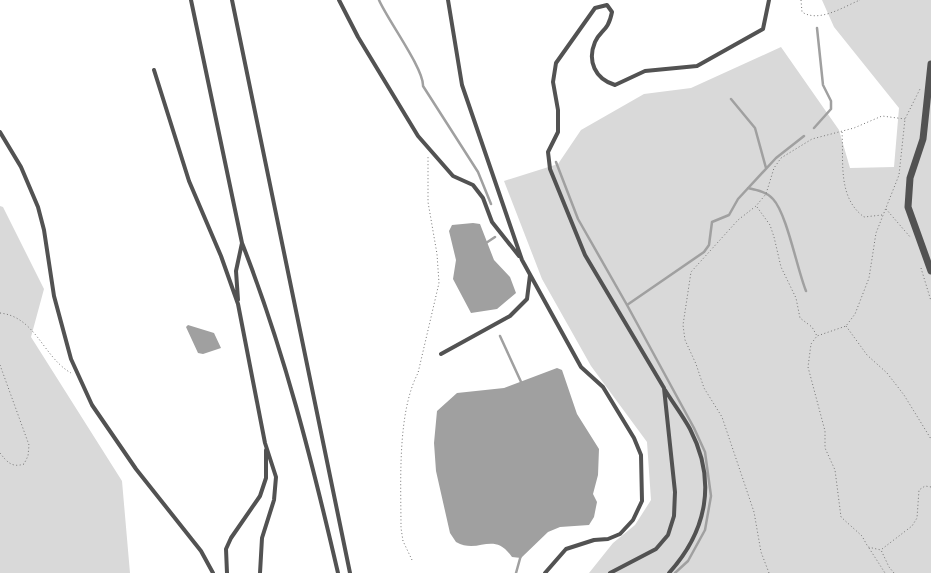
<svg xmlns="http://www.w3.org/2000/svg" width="931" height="573" font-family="Ubuntu,sans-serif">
<rect width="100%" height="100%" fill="#fff"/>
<path fill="#d9d9d9" d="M822,0h109v573h-342l24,-30 22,-18 16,-25 -4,-58 -56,-76 -49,-87 -38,-98 54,-17 23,-34 63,-36 47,-6 90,-41 58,83 11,38 44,-1 5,-59 -65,-81z
M0,206l3,1 41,82 -13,48 91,144 8,92h-130z"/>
<path fill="#a0a0a0" d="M473,223l7,1 14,36 16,17 6,16 -19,16 -26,4 -18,-34 3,-19 -7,-29 3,-6z
M188,325l26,8 7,15 -18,6 -5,-1 -12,-26z
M557,368l5,2 15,44 22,35 -1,26 -5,19 4,8 -3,15 -5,8 -29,2 -12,5 -27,26 -9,-1c-19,-27 -33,-2 -56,-15l-6,-9 -14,-62 -2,-28 3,-32 20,-18 47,-5z"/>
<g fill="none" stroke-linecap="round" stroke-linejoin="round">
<path stroke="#a0a0a0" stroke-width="2.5" d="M379,0c8,19 45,69 44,86l55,86 13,32
M731,99l24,29 11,40
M814,128l17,-19v-8l-8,-16 -6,-57
M556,162l22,57 49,86
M748,188c9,2 19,4 25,11 14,15 24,70 33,92
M486,243l9,-6
M500,336l22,48
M516,573l5,-18
M675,573l13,-12 17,-31 6,-34 -6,-44 -11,-24 -67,-123 77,-53 5,-7 3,-23 17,-7 9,-16 38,-41 28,-22"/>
<path stroke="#747474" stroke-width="1" stroke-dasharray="1 2.5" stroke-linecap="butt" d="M801,0l1,12c17,11 41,-5 58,-12
M842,132c2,29 -5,65 22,85l18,-2
M757,207l13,18 4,12 7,30 15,31 4,20 12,9 5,9
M886,209l25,29
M921,268l10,33
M0,313c36,4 43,44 71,60
M846,326l21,29 20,18 17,22 27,44
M0,365l29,80 -1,11 -4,8c-12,4 -17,-2 -24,-11
M869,548l16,25
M882,549l30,-23 5,-8 2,-28 6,-4 6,1
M412,560l-9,-19 -2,-13c0,-45 -4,-115 17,-155l21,-90 -2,-29 -9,-52v-46
M769,573l-8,-21 -7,-40 -32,-95 -18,-29 -8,-24 -11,-24 -2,-15 8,-53 47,-52 18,-14 10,-12 8,-26 7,-10 31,-19 42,-11 28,-12 23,3
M894,573l-5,-6 -8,-17 -13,-3 -6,-11 -21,-19 -6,-47 -10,-22v-17l-17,-64 3,-23 6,-8 29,-10 9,-12 14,-36 7,-45 23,-58 6,-56 15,-30"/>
<path stroke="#525252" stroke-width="4" d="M191,0l51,243 -6,28 2,29
M232,0l118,573
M339,0l19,37 60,99 35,40 20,9 10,13 9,24 27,34
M448,0l14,85 60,175 59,107 22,20 31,51 7,17 1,46 -9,19 -13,14 -12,5 -14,1 -28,9 -21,24
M154,70l35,111 32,75 17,48 27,139 11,34 -2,23 -12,38 -2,35
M0,132l21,35 17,40 6,23 10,66 17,63 21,46 44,64 65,82 12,22
M242,243c42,107 70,218 96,330
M441,354l69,-38 17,-17 3,-24
M665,390c8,13 18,26 25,39 27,52 17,102 -21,144
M227,573l-1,-24 5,-11 29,-42 6,-18v-28
M610,573l46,-24 12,-14 6,-19 1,-24 -11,-104 -79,-133 -35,-86 -2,-17 10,-20v-22l-5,-28 3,-19 39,-55 12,-3 5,7c-4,20 -11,17 -17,30 -8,19 0,37 20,43l30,-14 52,-5 66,-37 6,-29"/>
<path stroke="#525252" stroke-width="7" d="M931,64l-8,75 -13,39 -2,29 23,64"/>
</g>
</svg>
